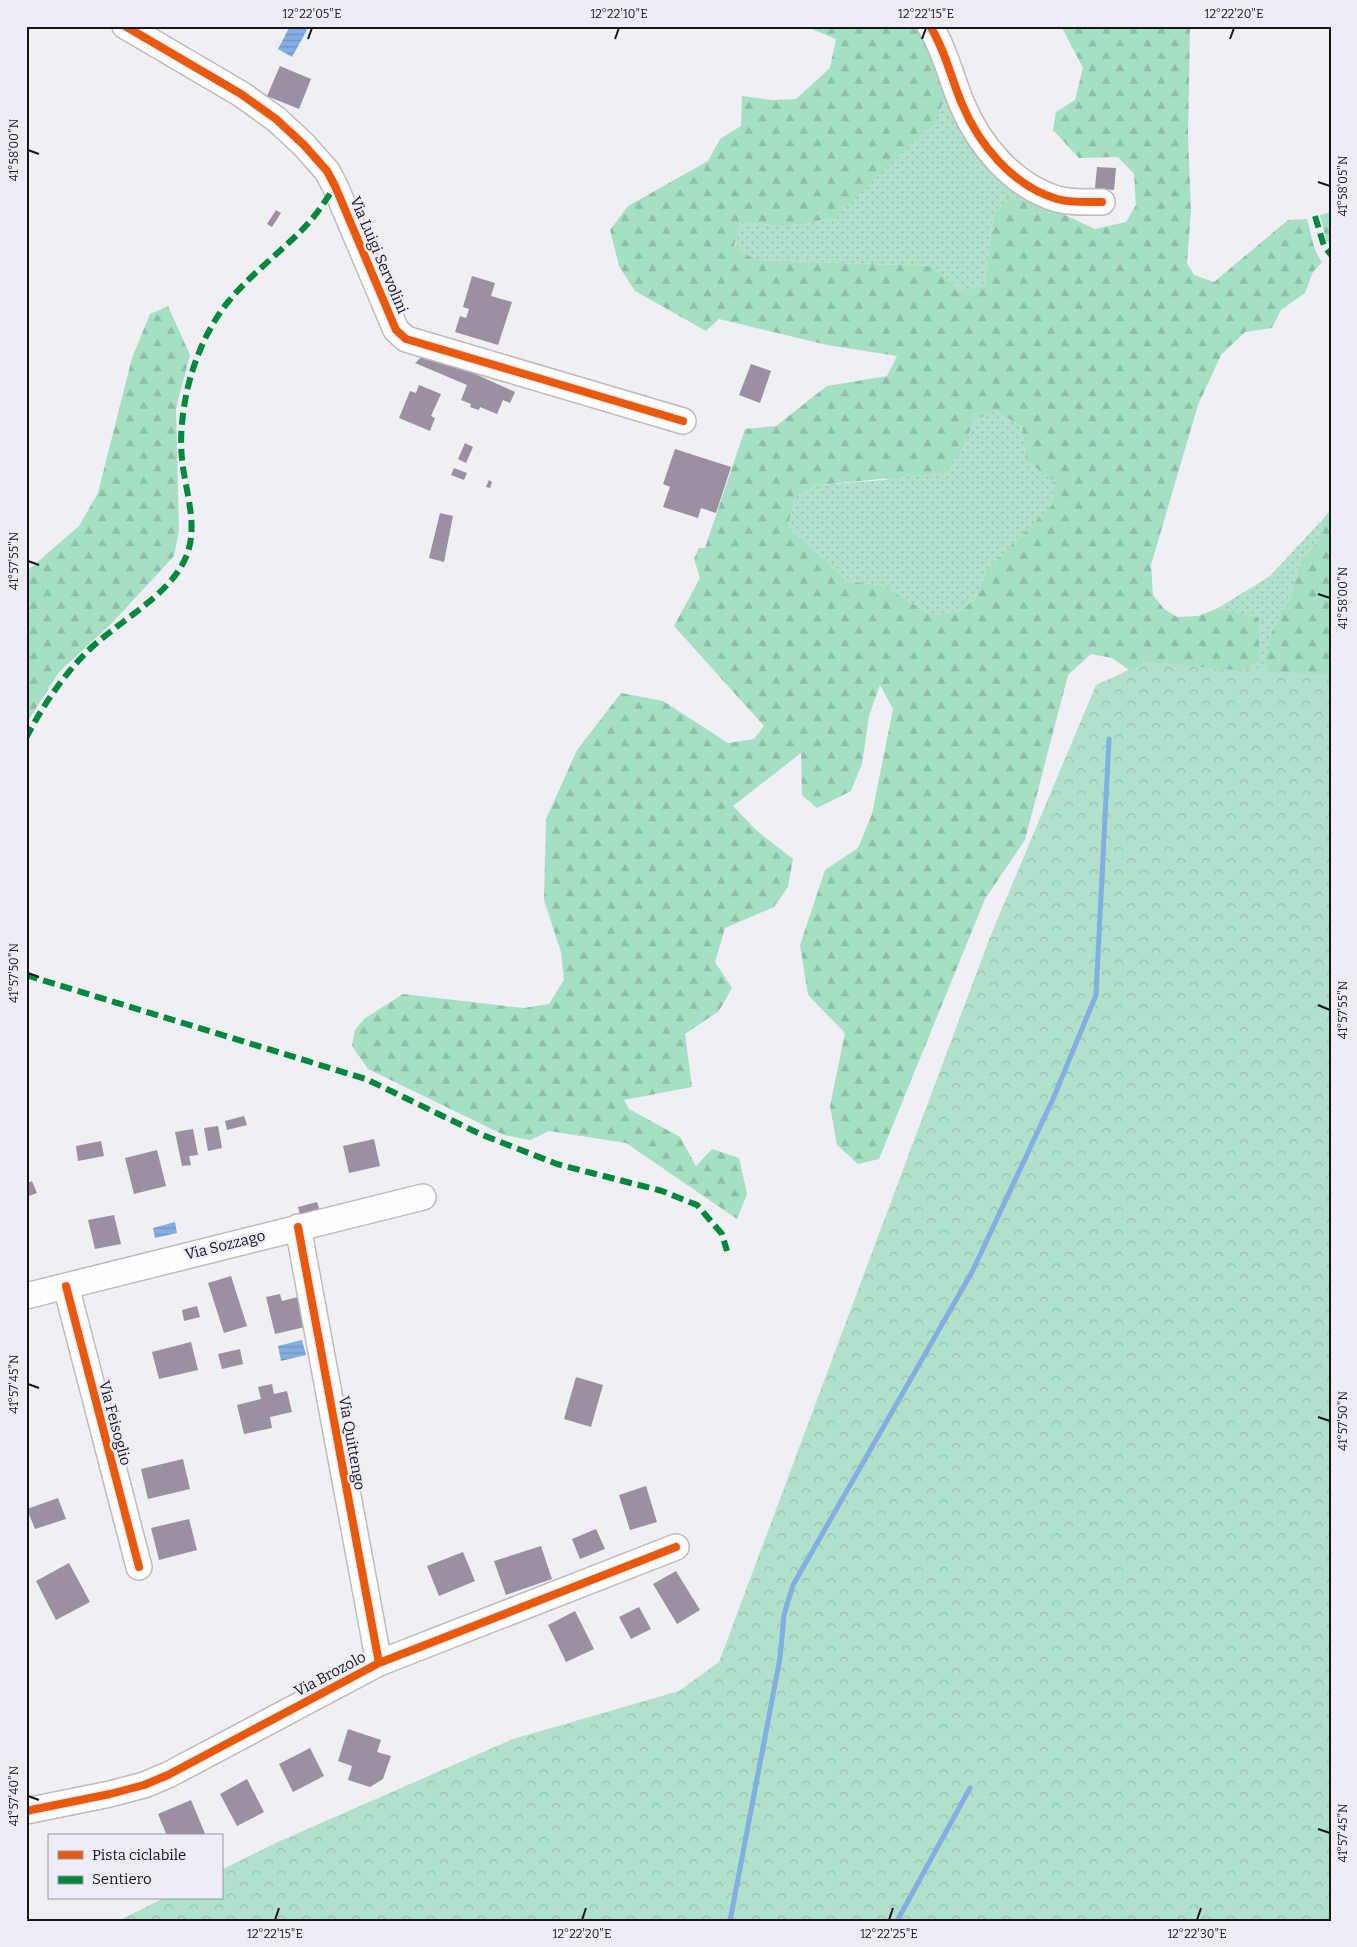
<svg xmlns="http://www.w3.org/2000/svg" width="1357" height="1947" font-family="Bitter,serif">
<defs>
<pattern id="grass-dots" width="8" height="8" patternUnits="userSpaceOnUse" patternTransform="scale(1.25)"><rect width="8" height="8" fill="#b1e1ca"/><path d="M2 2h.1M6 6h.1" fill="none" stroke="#98c0ad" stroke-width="1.8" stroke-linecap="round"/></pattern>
<pattern id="forest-firs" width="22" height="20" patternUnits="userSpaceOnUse" patternTransform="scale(1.25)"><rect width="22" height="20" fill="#a5dfc4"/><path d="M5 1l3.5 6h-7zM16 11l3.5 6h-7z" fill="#8dbea8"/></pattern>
<pattern id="park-crowns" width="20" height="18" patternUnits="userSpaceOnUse" patternTransform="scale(1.25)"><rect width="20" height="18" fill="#b1e1ca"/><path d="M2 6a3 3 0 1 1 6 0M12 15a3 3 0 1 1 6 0" fill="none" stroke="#98c0ad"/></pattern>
<pattern id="water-rules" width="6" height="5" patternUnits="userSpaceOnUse" patternTransform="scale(1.25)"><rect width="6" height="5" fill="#84ade1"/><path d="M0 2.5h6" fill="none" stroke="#7194c0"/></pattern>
</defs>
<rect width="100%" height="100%" fill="#efeff4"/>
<path fill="url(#grass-dots)" d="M948,92l93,112 -48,13 -8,69 -24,4 -29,-24 -176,-6 -22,-14 7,-24 40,4z
M994,411l28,15 4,35 28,20 -2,24 -64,63 -13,31 -16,13 -27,3 -51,-30 -34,-4 -59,-55 7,-29 23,-12 67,-5 75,-26 14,-33z
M1322,520l-4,22 -17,17 -10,39 -17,29 -3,50 -37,-3 -18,-65 53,-32z"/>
<path fill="url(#forest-firs)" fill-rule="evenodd" d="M804,26h119l25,66 -14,30 -100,96 -53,8 -40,-4 -7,24 22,14 176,6 29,24 24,-4 8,-69 15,-18 33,5 54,25 31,-7 10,-17 -2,-31 -16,-17 -39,1 -26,-28 3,-18 19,-12 8,-32 -22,-42h129l-2,110 3,75 -4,52 7,12 20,7 74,-62 19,-1c4,14 6,32 15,43l-9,10 -8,21 -24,17 -9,18 -27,4 -24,23 -23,50 -47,160 2,30 11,14 13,8 21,-1 18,-7 43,9v43l-25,13 -95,3 -27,-19 -21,-4 -23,21 -43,165 -40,59 -106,260 -21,5 -21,-19 -7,-39 15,-73 -37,-38 -8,-50 25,-75 33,-22 14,-34 21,-105 -13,-24 -11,31 -7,48 -11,27 -34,17 -15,-13 -1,-42 -68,53 24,25 36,28 -5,28 -14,20 -49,21 -10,34 17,26 -13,23 -34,23 7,53 -68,13 5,9 51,28 16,29 16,-17 27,9 8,36 -10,25 -111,-76 -77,-12 -19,9 -26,-5 -136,-66 -16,-23 3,-16 9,-11 39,-25 121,14 25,-4 15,-24 -3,-28 -17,-52 2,-81 31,-69 44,-57 42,8 65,42 26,-4 10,-13 -90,-100 26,-48 -6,-19 5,-11h6l40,-119 31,-3 51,-40 60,-10 10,-20 -70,-11 -108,-26 -13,12 -71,-40 -16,-25 -9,-36 18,-24 80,-45 12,-22 21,-13 1,-30 30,4 24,-1 34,-31 6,-29zM994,411l28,15 4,35 28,20 -2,24 -64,63 -13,31 -16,13 -27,3 -51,-30 -34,-4 -59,-55 7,-29 23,-12 125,-12 17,-19 14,-33z
M1331,212v34l-5,-6 -6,-25z
M168,306l22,49 -14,53 3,122 -5,26 -61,66 -54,50 -33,52v-152l53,-46 19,-33 34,-135 18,-44z
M1331,510v420l-58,-247 -9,-19 10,-37 17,-30 10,-38 17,-17 4,-22z"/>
<path fill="url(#park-crowns)" d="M1148,661l71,8 112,5v1247h-1213l46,-23h57v-28l59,-29 233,-102 166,-48 40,-29 271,-725 106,-252z"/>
<path fill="url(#water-rules)" d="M290,26h10l7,4 -15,27 -14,-8z
M175,1222l2,11 -22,5 -2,-10z
M302,1340l4,15 -25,6 -3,-15z"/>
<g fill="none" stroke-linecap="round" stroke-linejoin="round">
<path stroke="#84ade1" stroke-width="5" d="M730,1921l50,-263 4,-43 9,-30 179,-313 81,-173 43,-104 13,-256
M897,1921l73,-133"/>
</g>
<path fill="#9a90a1" d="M280,66l31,13 -12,30 -32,-13z
M1097,167l19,1 -2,22 -19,-2z
M276,210l5,3 -9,14 -5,-3z
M472,276l23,7 -4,13 21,6 -14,43 -43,-13 5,-16 6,2 3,-9 -6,-2z
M427,352l88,40 -5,11 -7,-3 -6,14 -17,-7 -1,3 -9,-3 1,-3 -10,-4 6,-15 -52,-22z
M751,364l20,7 -11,32 -21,-8z
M419,385l22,9 -10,22 4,2 -5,13 -31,-13 11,-27 6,2z
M465,443l8,4 -7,16 -8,-4z
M675,449l56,18 -15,46 -15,-5 -3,10 -35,-11 7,-20 -7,-3z
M454,468l13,5 -3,7 -13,-5z
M489,480l3,2 -2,6 -4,-1z
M440,513l13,3 -9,46 -15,-4z
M244,1116l3,9 -20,5 -2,-9z
M218,1126l4,22 -14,3 -4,-23z
M193,1129l5,26 -9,1 2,9 -9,1 -7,-34z
M374,1139l6,27 -31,7 -6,-27z
M101,1141l3,15 -26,5 -2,-15z
M157,1150l9,36 -32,8 -9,-36z
M32,1181l5,12 -11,4v-13z
M317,1202l4,12 -20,5 -3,-12z
M114,1215l7,29 -26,5 -7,-29z
M231,1276l16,50 -23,7 -16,-50z
M280,1294l2,7 16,-4 7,30 -30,7 -9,-37z
M197,1306l3,11 -16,4 -2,-11z
M191,1342l7,28 -39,9 -7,-27z
M240,1349l3,15 -21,5 -4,-15z
M576,1377l27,8 -12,42 -27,-8z
M272,1384l2,10 13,-3 5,21 -22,5 2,11 -28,6 -7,-29 24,-6 -3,-12z
M183,1459l7,30 -42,10 -7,-30z
M646,1486l11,36 -27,8 -11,-35z
M58,1498l8,21 -31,10 -8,-20z
M189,1519l8,31 -38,10 -8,-32z
M596,1529l9,20 -25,10 -8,-20z
M541,1546l11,33 -46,16 -12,-34z
M463,1552l12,29 -36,15 -12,-30z
M69,1563l21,39 -34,18 -20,-39z
M676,1571l24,39 -23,14 -24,-40z
M639,1607l12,22 -20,10 -12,-22z
M575,1611l19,38 -28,13 -18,-37z
M348,1729l33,11 -4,12 14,4 -8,23 -13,8 -22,-7 4,-14 -14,-5z
M310,1748l14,28 -31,16 -14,-28z
M247,1779l17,33 -27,14 -17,-32z
M191,1800l15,36h-39l-9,-22z"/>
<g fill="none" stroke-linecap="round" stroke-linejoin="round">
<defs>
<path id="minor" d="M125,26l116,68 35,25 28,26 23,26 8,15 61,144 10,9 277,82
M930,26c15,24 21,52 32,78 17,41 51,82 95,95 14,4 30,3 45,3
M298,1227l81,436
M66,1286l73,281
M26,1296l397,-99
M26,1811l84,-17 34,-9 24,-10 211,-112 297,-116"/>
</defs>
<use href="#minor" stroke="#bcbbc0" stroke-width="28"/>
<use href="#minor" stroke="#fdfdfd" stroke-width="25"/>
<path stroke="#00873e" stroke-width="6" stroke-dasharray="12 6" stroke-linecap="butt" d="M1315,216l9,30 7,9
M26,738c15,-29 34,-58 56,-81 29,-32 86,-59 103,-98 15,-31 0,-68 -3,-100 -3,-27 2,-61 10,-87 8,-25 19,-49 36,-70 21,-26 49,-47 73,-71 14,-14 24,-29 34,-45
M26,975l340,104 114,55 77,30 105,27 35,14 25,29 5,17"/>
<defs>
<path id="cycleway" d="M125,26l116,68 35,25 28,26 23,26 8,15 61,144 10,9 277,82
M930,26c15,24 21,52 32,78 17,41 51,82 95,95 14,4 30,3 45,3
M298,1227l81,436
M66,1286l73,281
M26,1811l84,-17 34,-9 24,-10 211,-112 297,-116"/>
</defs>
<use href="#cycleway" stroke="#eeecf7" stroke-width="11"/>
<use href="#cycleway" stroke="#e8590c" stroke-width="8"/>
</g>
<path fill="none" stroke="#161519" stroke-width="2" d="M308,39l4,-11M615,39l4,-11M922,39l4,-11M1230,39l4,-11M28,150l11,4M1318,182l12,4M28,561l11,4M1318,594l12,4M28,973l11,4M1318,1005l12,5M28,1384l11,4M1318,1417l12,4M28,1796l11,4M1318,1829l12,4M275,1920l4,-12M582,1920l4,-12M889,1920l4,-12M1197,1920l4,-12"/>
<g text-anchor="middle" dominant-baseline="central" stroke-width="5" stroke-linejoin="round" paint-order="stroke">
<g font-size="15" fill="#161519" stroke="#eeecf7">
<text transform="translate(379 255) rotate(67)">Via Luigi Servolini</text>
<text transform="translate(225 1245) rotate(-14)">Via Sozzago</text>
<text transform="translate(115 1423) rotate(75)">Via Feisoglio</text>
<text transform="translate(352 1443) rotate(80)">Via Quittengo</text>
<text transform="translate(330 1674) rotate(-28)">Via Brozolo</text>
</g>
</g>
<rect width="1357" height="1947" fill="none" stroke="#eeecf7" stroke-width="55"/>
<rect x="48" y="1834" width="175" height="65" fill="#eeecf7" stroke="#98969e"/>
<rect x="58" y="1851" width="25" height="8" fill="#e8590c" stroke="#98969e"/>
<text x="92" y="1860" font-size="15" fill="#161519">Pista ciclabile</text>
<rect x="58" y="1876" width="25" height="8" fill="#00873e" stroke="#98969e"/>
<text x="92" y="1884" font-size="15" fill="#161519">Sentiero</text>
<rect x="28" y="28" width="1302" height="1892" fill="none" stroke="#161519" stroke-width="2"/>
<g font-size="12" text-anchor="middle" fill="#161519">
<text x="312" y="18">12°22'05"E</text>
<text x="619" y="18">12°22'10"E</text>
<text x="926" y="18">12°22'15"E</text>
<text x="1234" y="18">12°22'20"E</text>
<text transform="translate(14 150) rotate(-90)" y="4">41°58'00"N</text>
<text transform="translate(1343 186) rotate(-90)" y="4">41°58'05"N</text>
<text transform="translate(14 561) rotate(-90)" y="4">41°57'55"N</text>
<text transform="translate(1343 598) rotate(-90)" y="4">41°58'00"N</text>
<text transform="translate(14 973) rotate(-90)" y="4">41°57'50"N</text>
<text transform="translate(1343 1010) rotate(-90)" y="4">41°57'55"N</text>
<text transform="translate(14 1384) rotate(-90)" y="4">41°57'45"N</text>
<text transform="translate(1343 1421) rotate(-90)" y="4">41°57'50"N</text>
<text transform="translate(14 1796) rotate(-90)" y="4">41°57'40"N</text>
<text transform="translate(1343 1833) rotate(-90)" y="4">41°57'45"N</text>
<text x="275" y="1938">12°22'15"E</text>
<text x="582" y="1938">12°22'20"E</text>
<text x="889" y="1938">12°22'25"E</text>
<text x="1197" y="1938">12°22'30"E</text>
</g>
</svg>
